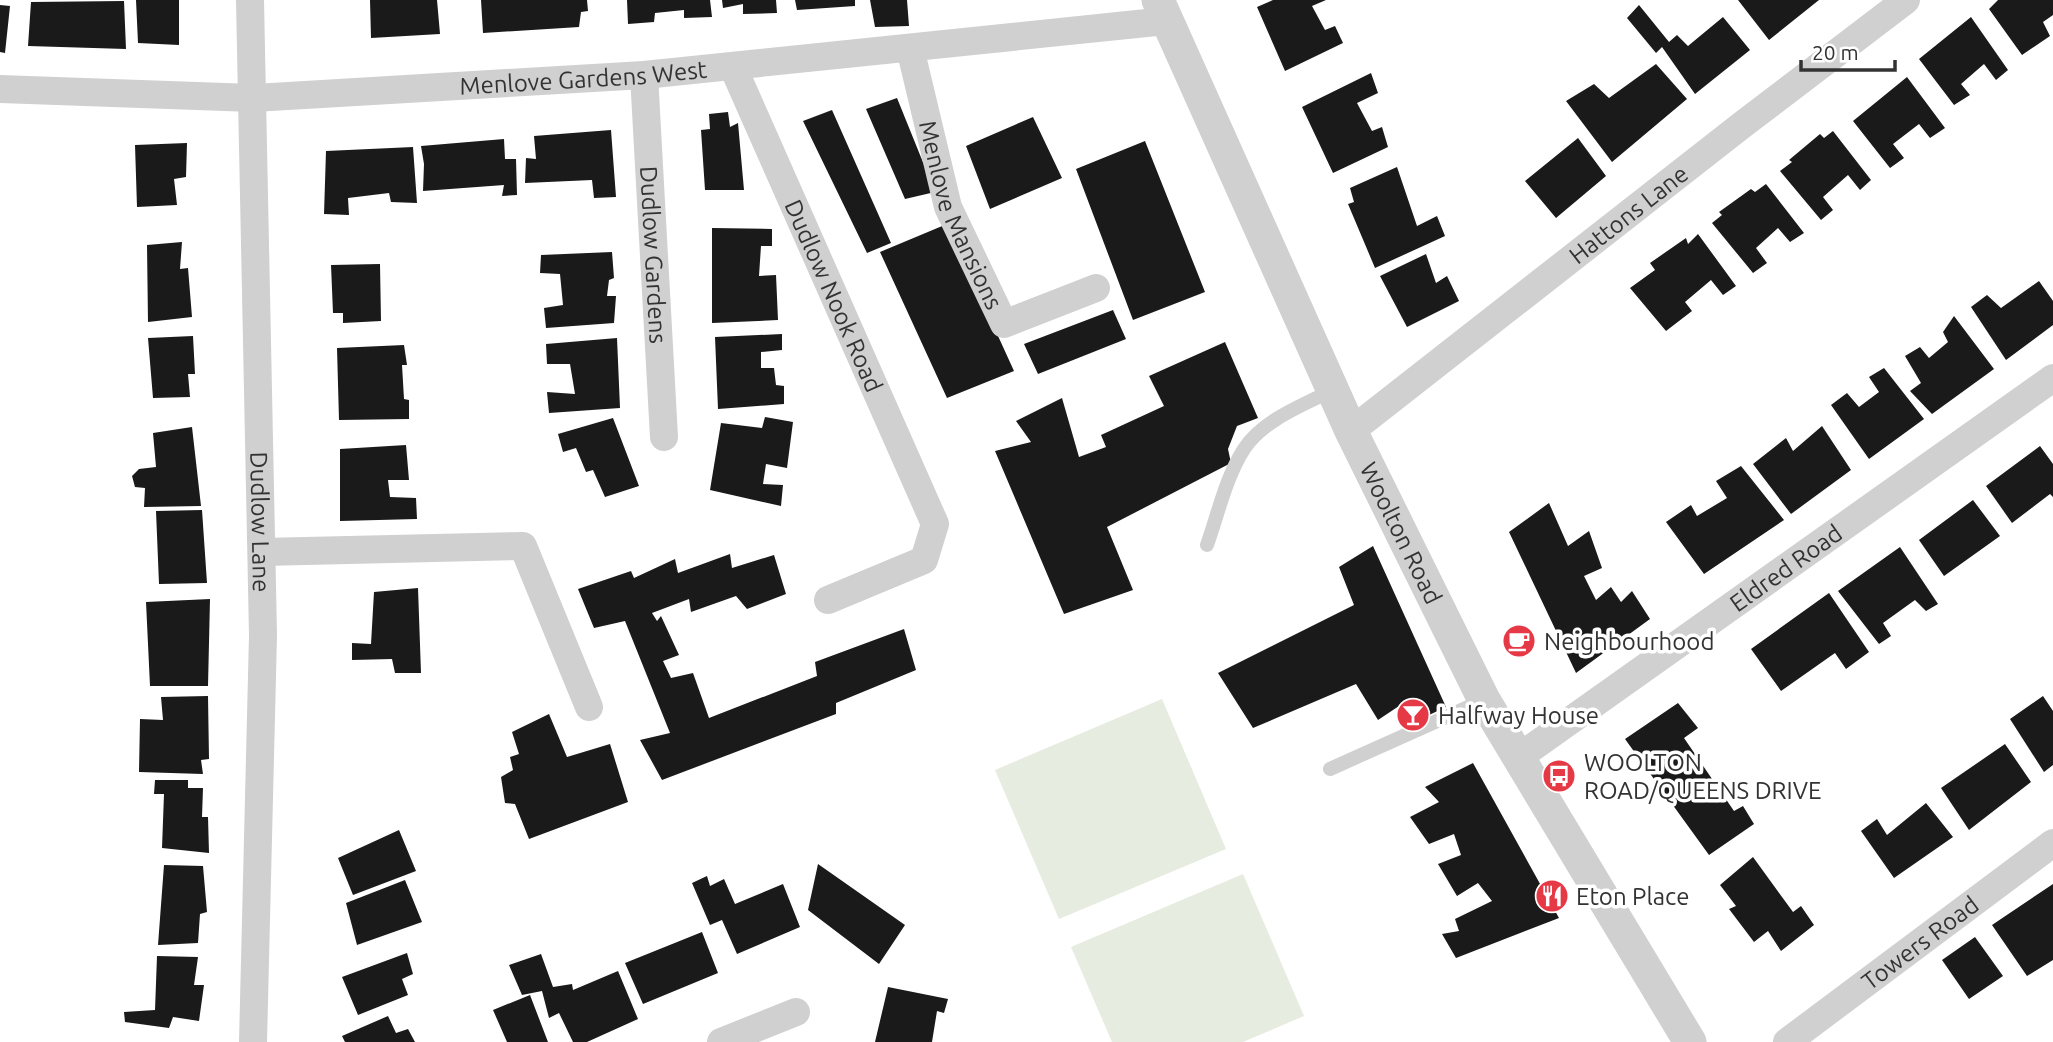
<svg xmlns="http://www.w3.org/2000/svg" width="2053" height="1042" font-family="Ubuntu,sans-serif">
<rect width="100%" height="100%" fill="#fff"/>
<path fill="#e6ecdf" d="M1162,699l64,150 -167,70 -64,-149z
M1243,874l61,142 -61,26h-131l-41,-95z"/>
<path fill="#1a1a1a" d="M136,0h43v45l-41,-2z
M370,0h67l3,34 -69,4z
M481,0h106l1,11 -7,1 -2,15 -96,6z
M627,0h83l2,17 -28,1v-8l-29,3 -1,9 -26,2z
M722,0h54l1,13 -34,1v-10l-20,4z
M795,0h60v6l-58,4z
M870,0h37l2,26 -34,1z
M1273,0h53l-14,6 13,24 10,-4 8,17 -58,28 -28,-64z
M1738,0h81l-50,40z
M1998,0h55v15l-10,7 7,14 -28,19 -33,-46z
M124,1l2,48 -98,-3 3,-44z
M0,5l10,1 -5,47 -5,-1z
M1639,5l30,37 8,-7 11,11 35,-29 27,33 -55,44 -33,-47 -6,6 -29,-35z
M1971,17l37,53 -12,10 -12,-16 -23,20 9,11 -16,10 -35,-46z
M1656,64l31,35 -75,63 -46,-61 28,-17 15,14z
M1371,73l7,20 -21,10 15,28 10,-4 6,20 -55,26 -31,-66z
M1907,77l38,51 -15,10 -11,-14 -26,20 11,14 -14,10 -37,-47z
M897,98l38,94 -30,7 -39,-90z
M832,110l59,133 -24,10 -64,-132z
M728,112l2,15 8,-4 6,67h-39l-4,-60 9,-1 -1,-15z
M1033,117l29,61 -72,31 -24,-63z
M611,130l5,67 -22,1 -2,-18 -67,3 1,-25 10,1 -2,-23z
M1833,131l38,49 -11,10 -12,-15 -25,22 10,13 -12,10 -41,-49 12,-9 -3,-2 31,-26 4,4z
M1578,138l28,38 -50,42 -31,-37z
M504,139l1,20h11l1,36 -15,1 2,-11 -81,6 1,-27 -3,-18z
M1145,141l60,151 -72,28 -57,-151z
M187,143l-1,34 -12,2 3,26 -40,2 -2,-62z
M413,147l4,56 -26,-1 -2,-9 -41,5 1,17 -25,-1 2,-63z
M1397,167l20,59 20,-10 8,20 -70,32 -27,-64 6,-2 -4,-14z
M1766,184l38,49 -14,9 -12,-14 -22,20 11,15 -14,10 -41,-50 10,-8 -3,-3 32,-23 4,3z
M947,224l67,147 -67,27 -67,-146z
M712,228l60,1v17h-11l-2,30 17,-1 2,45 -66,3z
M1698,234l38,52 -13,9 -12,-15 -26,22 7,9 -26,20 -36,-43 25,-18 -5,-7 36,-25 2,6z
M182,242l-2,27 8,-1 4,49 -44,5 -1,-77z
M612,252l2,26 -5,2 -2,16h9l-2,27 -68,5 -2,-20 19,-3 -3,-31 -20,-1 1,-18z
M1426,254l10,29 11,-7 12,25 -52,26 -27,-51z
M380,264l1,57 -38,2v-10h-10l-2,-48z
M2039,281l14,20v24l-47,35 -35,-53 16,-12 14,13z
M1113,310l13,29 -88,35 -14,-30z
M1954,316l40,53 -62,45 -22,-23 11,-8 -16,-27 15,-9 9,11 19,-16 -5,-10z
M782,334v16l-21,2v16h13l2,17 8,1v18l-66,5 -3,-72z
M193,336l2,38h-7l2,23 -37,1 -5,-60z
M617,338l3,70 -71,5 -2,-21 28,2 -5,-30h-23l-1,-20z
M1225,342l33,76 -21,8 -9,23 3,14 -124,64 26,63 -69,24 -69,-163 36,-9 -15,-21 46,-23 17,59 27,-10 -5,-12 63,-29 -15,-30z
M404,345l3,20h-5l2,34 5,1v19l-70,1 -2,-72z
M1884,368l40,51 -55,40 -38,-54 16,-12 12,14 20,-15 -10,-15z
M765,417l28,5 -6,46 -21,-4 -3,20 20,1 -2,21 -71,-16 11,-67 41,5z
M613,418l26,68 -34,11 -12,-27 -7,2 -10,-24 -13,4 -5,-18z
M1822,426l29,44 -60,44 -38,-50 33,-26 7,13z
M192,427l9,79 -57,1 1,-19 -10,-1 -3,-11 7,-7 17,-2 -3,-34z
M406,445l3,35h-21l2,17 26,1 1,21 -77,2v-72z
M2040,446l13,18v33l-3,-3 -38,29 -26,-37z
M1741,466l43,54 -80,54 -38,-52 25,-17 6,11 30,-18 -11,-17z
M1973,500l27,36 -56,40 -25,-36z
M1549,503l19,43 21,-15 13,37 -18,8 12,24 15,-13 10,15 11,-11 18,28 -74,54 -67,-141z
M202,510l5,73 -48,1 -3,-73z
M1373,546l73,161 -38,18 -6,-21 -24,16 -22,-36 -103,44 -35,-55 136,-68 -15,-38z
M1900,547l38,57 -12,7 -11,-11 -32,23 8,13 -12,8 -41,-53z
M730,554l2,14 42,-13 12,39 -39,15 -11,-13 -45,16 -2,-13 -37,14 5,8 4,-5 18,39 -16,6 8,17 22,-5 16,45 108,-42 -2,-14 89,-33 12,41 -80,33v11l-174,66 -22,-40 30,-7 -45,-112 -31,7 -16,-39 53,-18 3,7 41,-19 3,14z
M418,588l3,85h-26l-3,-14 -40,1v-17l19,1 3,-52z
M1829,593l40,59 -23,17 -11,-16 -54,38 -30,-42z
M210,599l-2,87h-58l-4,-84z
M208,696l1,63 -8,1 2,14 -64,-2 1,-53 23,1 -2,-23z
M2043,696l10,15v54l-9,7 -34,-53z
M1678,703l20,25 -14,10 50,73 9,-5 11,18 -45,31 -84,-116z
M549,714l18,43 43,-13 18,58 -99,37 -14,-35 -10,-1 -4,-26 12,-7 -3,-13 9,-3 -7,-22z
M2005,744l26,38 -62,48 -28,-42z
M1473,763l86,155 -103,40 -14,-24 17,-3 -4,-12 37,-18 -14,-18 -21,13 -19,-32 23,-9 -7,-21 -25,10 -19,-27 29,-15 -14,-15z
M155,780h33v8h15l-1,29h6l1,36 -47,-5 2,-54h-10z
M1926,803l27,34 -59,41 -33,-47 16,-12 10,16z
M399,830l17,41 -63,24 -15,-37z
M1753,857l40,55 8,-6 13,19 -33,26 -13,-20 -14,11 -25,-33 7,-3 -16,-21z
M818,864l87,61 -26,39 -71,-54z
M164,865l39,1 4,46 -7,2 -2,29 -40,2z
M707,876l3,10 14,-7 11,25 48,-20 17,43 -63,27 -15,-34 -12,5 -18,-42z
M405,880l17,42 -65,23 -11,-42z
M2053,884v76l-26,16 -35,-51z
M702,932l16,41 -75,31 -18,-41z
M1975,937l28,39 -34,23 -27,-39z
M407,953l6,21 -11,5 6,16 -50,20 -16,-38z
M541,954l12,33 19,-3 1,6 45,-19 20,48 -51,23h-14l-14,-29 -10,5 -7,-27 -20,4 -13,-30z
M157,956l41,1 -4,28h10l-5,36 -26,-4 -4,11 -44,-6 -1,-10 31,-2z
M888,987l60,12 -4,14 -7,-2 -5,31h-57z
M530,995l18,47h-41l-14,-32z
M388,1016l8,17 12,-4 7,13h-70l-3,-6z"/>
<g fill="none" stroke-linecap="round" stroke-linejoin="round">
<path stroke="#d0d0d0" stroke-width="14" d="M1207,545c11,-31 19,-68 37,-96 19,-29 59,-44 89,-59
M1330,769l154,-69"/>
<g stroke="#d0d0d0" stroke-width="28">
<path id="s1" d="M250,0l13,635 -10,407"/>
<path id="s2" d="M910,48l38,159 56,117 92,-36"/>
<path id="s3" d="M733,67l202,457 -11,36 -96,40"/>
<path id="s4" d="M644,75l20,362"/>
<path id="s5" d="M0,89l253,9 391,-23 522,-54"/>
<path id="s6" d="M1351,431l391,-306 164,-125"/>
<path d="M262,552l261,-6 66,161"/>
<path id="s7" d="M1519,757l534,-379"/>
<path d="M721,1042l75,-30"/>
<path id="s8" d="M1787,1042l266,-199"/>
</g>
<path stroke="#d0d0d0" stroke-width="33" id="s9" d="M1158,0l193,431 133,269 206,342"/>
</g>
<defs>
<symbol id="cafe-disc" viewBox="-11 -11 22 22"><circle r="9.5" fill="#e63946" stroke="#fff"/><path d="M-5.5-4.5H6V0H3Q3 3.5 0 3.5H-2.5Q-5.5 3.5-5.5 0ZM3-3.2v2h1.7v-2ZM-6 4.5H4V6H-6Z" fill="#fff"/></symbol>
<symbol id="bar-disc" viewBox="-11 -11 22 22"><circle r="9.5" fill="#e63946" stroke="#fff"/><path d="M-6-5H6L.8 .8V4.5H3.5V6h-7V4.5H-.8V.8Z" fill="#fff"/></symbol>
<symbol id="bus-disc" viewBox="-11 -11 22 22"><circle r="9.5" fill="#e63946" stroke="#fff"/><path d="M-5-6H5V4H4V6H2V4H-2V6H-4V4H-5ZM-3.5-4V0h7V-4ZM-3.5 1.2v1.5H-2V1.2ZM2 1.2v1.5H3.5V1.2Z" fill="#fff"/></symbol>
<symbol id="restaurant-disc" viewBox="-11 -11 22 22"><circle r="9.5" fill="#e63946" stroke="#fff"/><path d="M-5-6h1v4h1v-4h1v4h1v-4h1v5L-1.5 .5V6h-2V.5L-5-1ZM5-6V6H3V1.5H1.5Q1.5-4 5-6Z" fill="#fff"/></symbol>
</defs>
<g fill-rule="evenodd">
<use href="#cafe-disc" x="1500" y="622" width="38" height="38"/>
<use href="#bar-disc" x="1394" y="696" width="38" height="38"/>
<use href="#bus-disc" x="1540" y="757" width="38" height="38"/>
<use href="#restaurant-disc" x="1533" y="877" width="38" height="38"/>
</g>
<g text-anchor="middle" dominant-baseline="central" stroke-width="7" stroke-linejoin="round" paint-order="stroke">
<g font-size="24" fill="#333" stroke="#fff">
<text stroke="none"><textPath href="#s5" startOffset="584">Menlove Gardens West</textPath></text>
<text stroke="none"><textPath href="#s2" startOffset="175">Menlove Mansions</textPath></text>
<text stroke="none"><textPath href="#s6" startOffset="352">Hattons Lane</textPath></text>
<text stroke="none"><textPath href="#s4" startOffset="180">Dudlow Gardens</textPath></text>
<text stroke="none"><textPath href="#s3" startOffset="250">Dudlow Nook Road</textPath></text>
<text stroke="none"><textPath href="#s1" startOffset="522">Dudlow Lane</textPath></text>
<text stroke="none"><textPath href="#s9" startOffset="586">Woolton Road</textPath></text>
<text stroke="none"><textPath href="#s7" startOffset="327">Eldred Road</textPath></text>
<text stroke="none"><textPath href="#s8" startOffset="166">Towers Road</textPath></text>
</g>
<g font-size="24" fill="#333" stroke="#fff" text-anchor="start">
<text x="1544" y="641">Neighbourhood</text>
<text x="1438" y="715">Halfway House</text>
<text x="1584" y="762">WOOLTON<tspan x="1584" dy="28">ROAD/QUEENS DRIVE</tspan></text>
<text x="1576" y="896">Eton Place</text>
</g>
</g>
<path d="M1801 60v10h94v-10" fill="none" stroke="#333333" stroke-width="3.5"/>
<text x="1812" y="60" font-size="21" fill="#333333" stroke="#ffffff" stroke-width="5" paint-order="stroke">20 m</text>
</svg>
